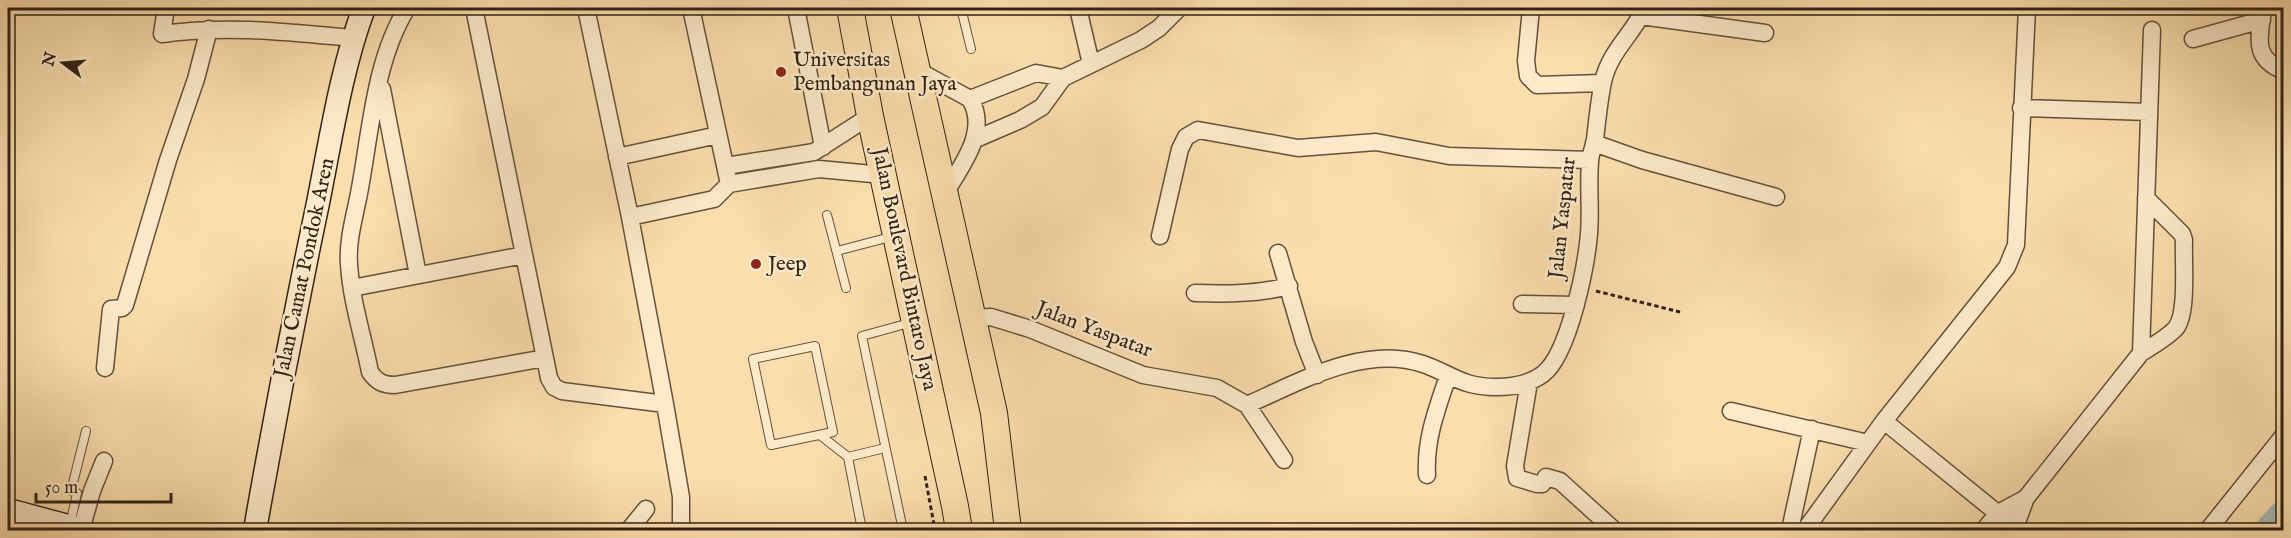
<svg xmlns="http://www.w3.org/2000/svg" width="2291" height="538" font-family="'IM FELL English',serif">
<rect width="100%" height="100%" fill="#fbdeae"/>
<filter id="stains"><feTurbulence type="fractalNoise" baseFrequency=".00333" numOctaves="4"/><feColorMatrix values="0 0 0 0 .2 0 0 0 0 .09 0 0 0 0 .02 0 0 0 .5 -.17"/></filter>
<radialGradient id="worn" r=".72"><stop offset=".6" stop-color="#630" stop-opacity="0"/><stop offset="1" stop-color="#630" stop-opacity=".3"/></radialGradient>
<g fill="none" stroke-linecap="round" stroke-linejoin="round">
<path stroke="#a3bab5" stroke-width="33" d="M2272,530l12,-13"/>
<defs>
<path id="service" d="M961,8l10,41
M827,215l19,73
M837,251l57,-15
M815,346l18,86 -62,13 -18,-86z
M820,435l28,22
M70,525l7,-32 -6,-2 15,-60
M862,530l-14,-73 37,-9
M903,530l-41,-194 51,-14"/>
<path id="minor" d="M166,8l-4,26c66,-9 125,-2 191,4
M407,8c-32,52 -36,120 -47,180 -4,24 -13,51 -11,76 2,36 14,72 21,108 7,10 13,13 25,13l150,-27
M474,8l75,370 5,9 8,4 103,13
M586,8l44,209 35,187 16,93v33
M691,8l38,176
M796,8l27,139
M1078,8l13,56
M1531,8l-5,53 2,15 9,9 65,-2
M2263,8c-3,28 -12,50 21,63
M1641,16l124,17
M2193,39l69,-19
M917,70l53,29c20,33 -10,68 -26,96
M382,89l36,186
M970,99l66,-26 27,5
M2021,108l128,4
M976,139l44,-19 22,-13 21,-29 78,-38 18,-12 20,-20
M1594,143l48,17 134,37
M617,157l101,-22
M726,166l88,-14 56,-36
M630,217l84,-18 15,-15 90,-15 64,6
M1160,236l20,-87 6,-12 12,-7 100,18 78,-6 73,14 141,4
M1278,253l26,89 13,33
M352,288l172,-33
M1195,293c32,1 63,1 94,-7
M1522,304l54,1
M974,318l17,-1 39,12 113,46 74,13 30,17c52,-23 118,-61 176,-41 29,10 38,23 73,23 15,0 34,-3 47,-13 26,-20 43,-107 46,-140 2,-24 -1,-48 1,-72 0,-8 4,-15 5,-22 2,-19 4,-39 8,-58 6,-30 30,-48 42,-74
M2141,353c11,-7 26,-15 35,-25 12,-15 7,-67 8,-88l-2,-6 -36,-36
M105,368l6,-59 11,-1 3,-3 43,-145 28,-81 13,-50
M1529,382l-14,84 2,12 20,6h5l4,-7 14,4 54,49
M1247,405l37,55
M1731,411l137,32
M1884,421l134,109
M1427,475c-2,-36 10,-66 21,-99
M81,530l11,-39 12,-30
M629,530l17,-21
M1790,530l22,-101
M1805,530l79,-109 123,-154 9,-22 11,-237
M1984,530l14,-17 28,-15
M2014,530l12,-32 115,-145 11,-323
M2208,530l76,-95"/>
<path id="secondary" d="M8,510l75,20
M255,530c19,-109 40,-218 63,-327 13,-65 23,-133 46,-195"/>
<path id="primary" d="M850,8l20,108 85,390 4,24
M903,8l91,405 14,117"/>
</defs>
<use href="#service" stroke="#63513b" stroke-width="10"/>
<use href="#minor" stroke="#63513b" stroke-width="19"/>
<use href="#secondary" stroke="#302215" stroke-width="25"/>
<use href="#primary" stroke="#302215" stroke-width="28"/>
<path stroke="#302215" stroke-width="3" stroke-dasharray="4.5 3" stroke-linecap="butt" d="M1596,291l84,21
M925,476l10,54"/>
<use href="#service" stroke="#fceaca" stroke-width="8"/>
<use href="#minor" stroke="#fceaca" stroke-width="16"/>
<use href="#secondary" stroke="#fceaca" stroke-width="22"/>
<use href="#primary" stroke="#fbdeae" stroke-width="26"/>
</g>
<g fill="#8f2418" stroke="#fceaca" stroke-width="2">
<circle cx="781" cy="72" r="6"/>
<circle cx="756" cy="264" r="6"/>
</g>
<g text-anchor="middle" dominant-baseline="central" stroke-width="5" stroke-linejoin="round" paint-order="stroke">
<g font-size="21" fill="#302215" stroke="#fceaca" text-anchor="start">
<text x="793" y="60">Universitas<tspan x="793" dy="24">Pembangunan Jaya</tspan></text>
<text x="768" y="264">Jeep</text>
</g>
<g font-size="21" fill="#302215" stroke="#fceaca">
<text transform="translate(1563 218) rotate(-84)">Jalan Yaspatar</text>
<text transform="translate(305 268) rotate(-78)">Jalan Camat Pondok Aren</text>
<text transform="translate(904 269) rotate(78)">Jalan Boulevard Bintaro Jaya</text>
<text transform="translate(1094 330) rotate(21)">Jalan Yaspatar</text>
</g>
</g>
<rect width="2291" height="538" fill="none" stroke="#fbdeae" stroke-width="30"/>
<rect x="9" y="9" width="2273" height="520" fill="none" stroke="#302215" stroke-width="3"/>
<rect x="15" y="15" width="2261" height="508" fill="none" stroke="#302215" stroke-width="1.5"/>
<g transform="translate(63 63) rotate(286)" stroke="#fceaca" stroke-width="4.5" paint-order="stroke">
<path d="M0-4.5L10 22L0 15L-10 22Z" fill="#302215"/>
<text y="-9" font-size="16" font-weight="bold" text-anchor="middle" fill="#302215">N</text>
</g>
<path d="M36 493v9h135v-9" fill="none" stroke="#302215" stroke-width="3"/>
<text x="45" y="493" font-size="18" fill="#302215" stroke="#fceaca" stroke-width="4.5" paint-order="stroke">50 m</text>
<rect width="100%" height="100%" filter="url(#stains)"/>
<rect width="100%" height="100%" fill="url(#worn)"/>
</svg>
